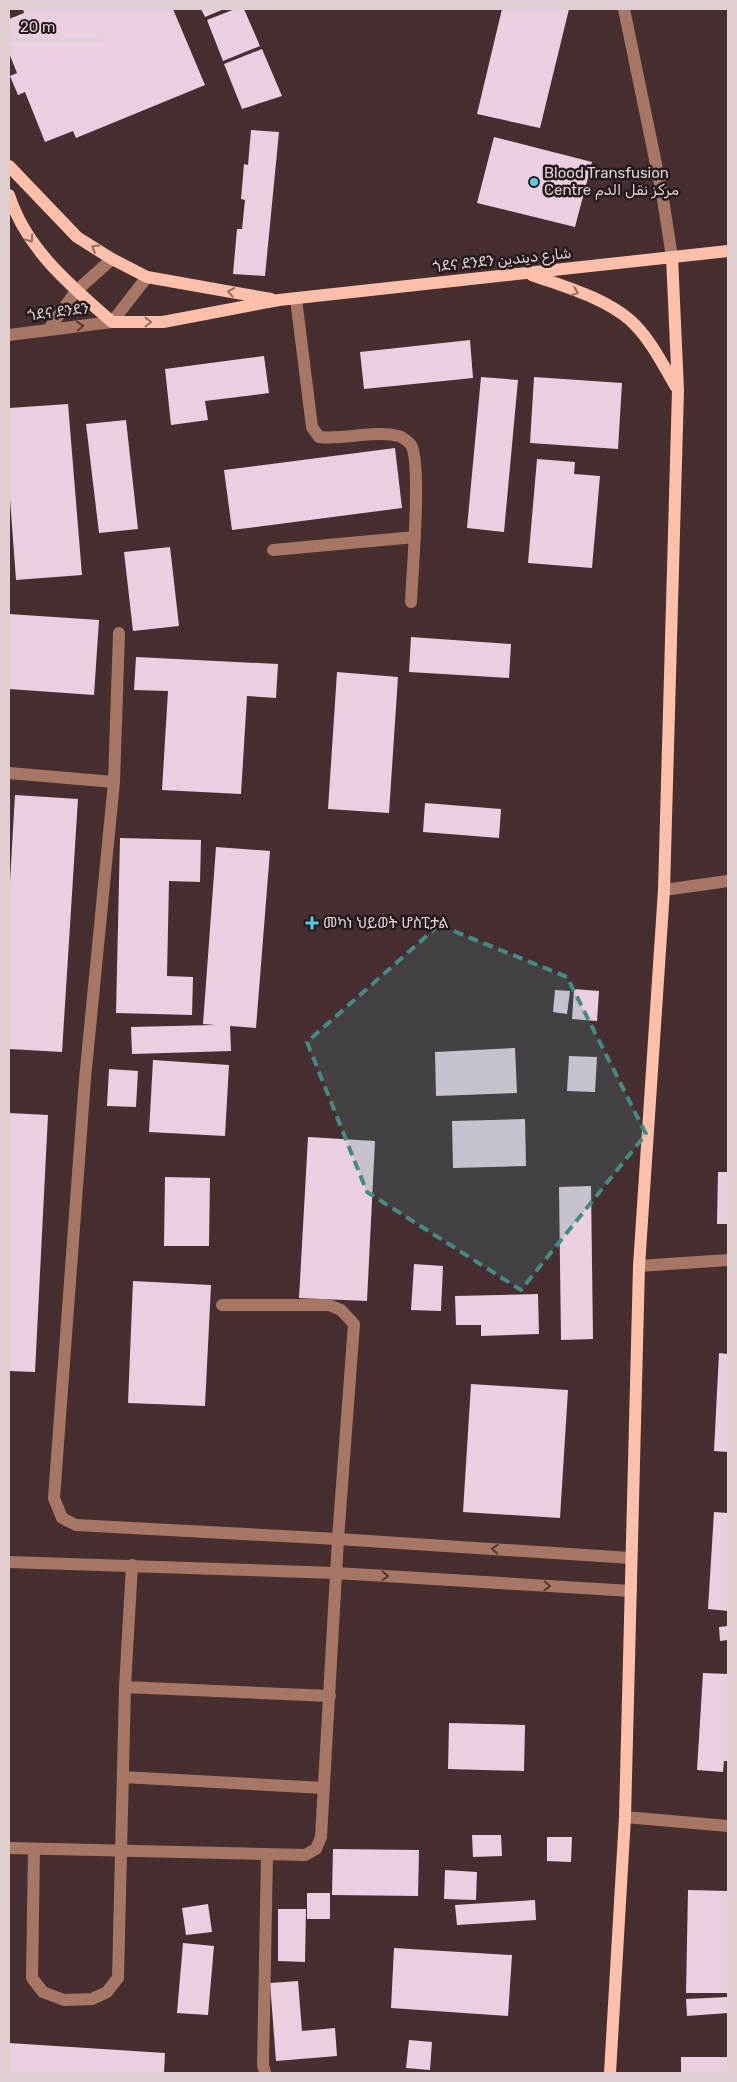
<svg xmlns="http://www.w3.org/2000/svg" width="737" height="2082" font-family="Rubik,Vazirmatn,'Noto Sans Ethiopic',sans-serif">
<rect width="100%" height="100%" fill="#472e31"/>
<path fill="#e9cfdf" d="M23,9h150l32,76 -129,53 -3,-7 -28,11 -20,-50 -7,3 -8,-19 7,-3 -8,-20v-34l15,-6z
M201,9h23l-19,8z
M235,9h9l16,37 -37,15 -16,-41z
M502,9h67l-29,119 -63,-14z
M262,49l20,47 -40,13 -18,-45z
M251,130l28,2 -14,144 -32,-2 4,-45h5l3,-29 -4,-1 3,-35 4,1z
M494,137l98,25 -17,65 -98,-24z
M470,340l3,38 -109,11 -4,-37z
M264,356l5,37 -64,8 3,19 -37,5 -6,-56z
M481,377l37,3 -14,152 -37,-4z
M534,377l88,6 -4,66 -88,-6z
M68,404l14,171 -66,5 -7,-95v-77z
M126,420l12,109 -39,4 -13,-109z
M395,448l7,60 -170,22 -8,-60z
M537,459l38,3 -1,12 26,2 -8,92 -64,-5z
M170,547l9,79 -46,5 -9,-79z
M9,614l90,6 -5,75 -85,-6z
M411,637l100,7 -2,34 -100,-6z
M136,657l142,7 -2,34 -29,-2 -6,98 -79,-4 6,-99 -34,-1z
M337,672l61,5 -9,136 -61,-4z
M15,795l63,4 -16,253 -53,-3v-150z
M425,803l76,6 -2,29 -76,-6z
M120,838l81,2 -1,42 -31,-1 -2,95 26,1 -1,38 -76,-2z
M216,847l54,4 -14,177 -26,-2 1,25 -99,3 -1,-27 84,-2 -12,-1z
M574,989l25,2 -2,30 -25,-2z
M555,990l15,1 -3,23 -14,-2z
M515,1048l2,45 -81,3 -1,-44z
M569,1056l28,1 -2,35 -28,-1z
M153,1060l76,5 -4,71 -76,-4z
M109,1069l29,2 -2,36 -29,-1z
M9,1113l39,2 -13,257 -26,-1z
M525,1119l1,47 -73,2 -1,-47z
M308,1137l67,4 -8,160 -68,-3z
M718,1172h10v52h-11z
M165,1177l45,1 -1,68h-45z
M591,1186l2,153 -32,1 -2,-153z
M414,1264l29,2 -2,45 -30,-1z
M133,1281l78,4 -6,121 -77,-3z
M538,1294l1,40 -58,2v-11h-25l-1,-29z
M719,1353l9,1v98l-14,-1z
M471,1384l97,6 -8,128 -97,-6z
M714,1512l14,1v98l-20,-2z
M728,1626v14l-8,1 -1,-14z
M703,1673l25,1v87h-4l-1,11 -26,-2z
M449,1723l76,2 -1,46 -76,-2z
M472,1835h29l1,21 -29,1z
M547,1837h25l-1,25 -24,-1z
M333,1849l86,1 -1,46 -86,-1z
M445,1870l32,2 -1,28 -32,-1z
M688,1890l40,1v102h-42z
M307,1893h23v26h-23z
M535,1900l1,20 -79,5 -2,-20z
M208,1904l4,28 -26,3 -4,-27z
M278,1909h28l-1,53 -27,-1z
M183,1943l31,3 -6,69 -31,-2z
M394,1948l118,7 -4,61 -117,-8z
M298,1981l4,50 33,-3 2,28 -61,5 -6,-78z
M728,1997v16l-41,3 -1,-17z
M409,2040l23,2 -2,28 -24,-2z
M9,2043l156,10 -1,20h-155z
M681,2057h47v16h-47z"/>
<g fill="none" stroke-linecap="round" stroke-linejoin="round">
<path stroke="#a77664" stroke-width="12" d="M624,9l38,184 10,64
M296,299l16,128 7,10c26,3 54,-7 80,-1 3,1 10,6 12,9 11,17 1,131 0,157
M48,330l28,-39 36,-32
M9,335l103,-13 35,-45
M273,550l142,-13
M119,633l-5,149 -29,297 -31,419 8,20 14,7 262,14 293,19
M9,773l105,9
M664,890l64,-9
M639,1266l89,-6
M9,1562l327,11 295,18
M125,1687l205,9
M123,1777l201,11
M625,1817l103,9
M9,1848l296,7 11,-6 5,-12 17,-298 16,-215 -13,-14 -12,-5h-107
M34,1850l-2,128 11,14 21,8 28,-1 15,-7 11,-14 7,-291 7,-122
M265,2073l-2,-8 4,-210"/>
<path stroke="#fec0aa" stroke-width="12" d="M9,166l68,71 35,22 35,18 124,22
M9,195c17,54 62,91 103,127h51l116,-22 449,-49
M532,275c33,12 71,22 98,45 20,18 33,45 46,67
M610,2073l15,-256 14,-551 25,-376 14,-500 -6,-133"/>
</g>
<defs><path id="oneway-chevron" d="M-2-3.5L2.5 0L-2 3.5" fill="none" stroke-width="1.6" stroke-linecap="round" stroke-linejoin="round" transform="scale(1.25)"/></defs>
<g stroke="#926d62">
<use href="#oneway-chevron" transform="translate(30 239) rotate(55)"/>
<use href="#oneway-chevron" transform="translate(95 248) rotate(-148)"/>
<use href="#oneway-chevron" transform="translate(231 292) rotate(-170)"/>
<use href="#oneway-chevron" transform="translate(575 292) rotate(21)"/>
<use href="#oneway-chevron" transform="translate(148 322) rotate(-1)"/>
</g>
<g stroke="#523a35">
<use href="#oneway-chevron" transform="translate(80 326) rotate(-6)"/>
<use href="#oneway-chevron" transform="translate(495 1549) rotate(-176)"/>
<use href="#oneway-chevron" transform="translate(385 1576) rotate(3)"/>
<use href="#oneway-chevron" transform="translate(547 1586) rotate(3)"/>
</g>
<path fill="#438c86" fill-opacity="0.2" stroke="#438c86" stroke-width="4" stroke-dasharray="10 6" stroke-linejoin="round" d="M439,925l128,52 79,157 -125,156 -154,-98 -60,-150z"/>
<g fill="#5bc8e7" stroke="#251a1b" stroke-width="2">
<circle cx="534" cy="182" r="5"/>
<path d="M309.5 915.5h5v5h5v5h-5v5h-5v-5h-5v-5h5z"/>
</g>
<g text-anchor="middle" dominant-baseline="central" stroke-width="5" stroke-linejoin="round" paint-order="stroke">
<g font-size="15" fill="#dfcfd0" stroke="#251a1b" text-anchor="start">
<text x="544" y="173">Blood Transfusion<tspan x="544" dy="17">Centre مركز نقل الدم</tspan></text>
<text x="323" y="923">መካነ ህይወት ሆስፒታል</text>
</g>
<g font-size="15" fill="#dfcfd0" stroke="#251a1b">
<text transform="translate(502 260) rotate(-6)">ጎደና ደንደን شارع ديندين</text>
<text transform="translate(58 312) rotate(-7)">ጎደና ደንደን</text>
</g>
</g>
<rect width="737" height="2082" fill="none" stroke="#dfcfd0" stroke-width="20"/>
<path d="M12 32v8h90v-8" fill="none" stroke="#dfcfd0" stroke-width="2.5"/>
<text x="20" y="32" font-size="15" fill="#dfcfd0" stroke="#251a1b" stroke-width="4" paint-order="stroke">20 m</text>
</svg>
